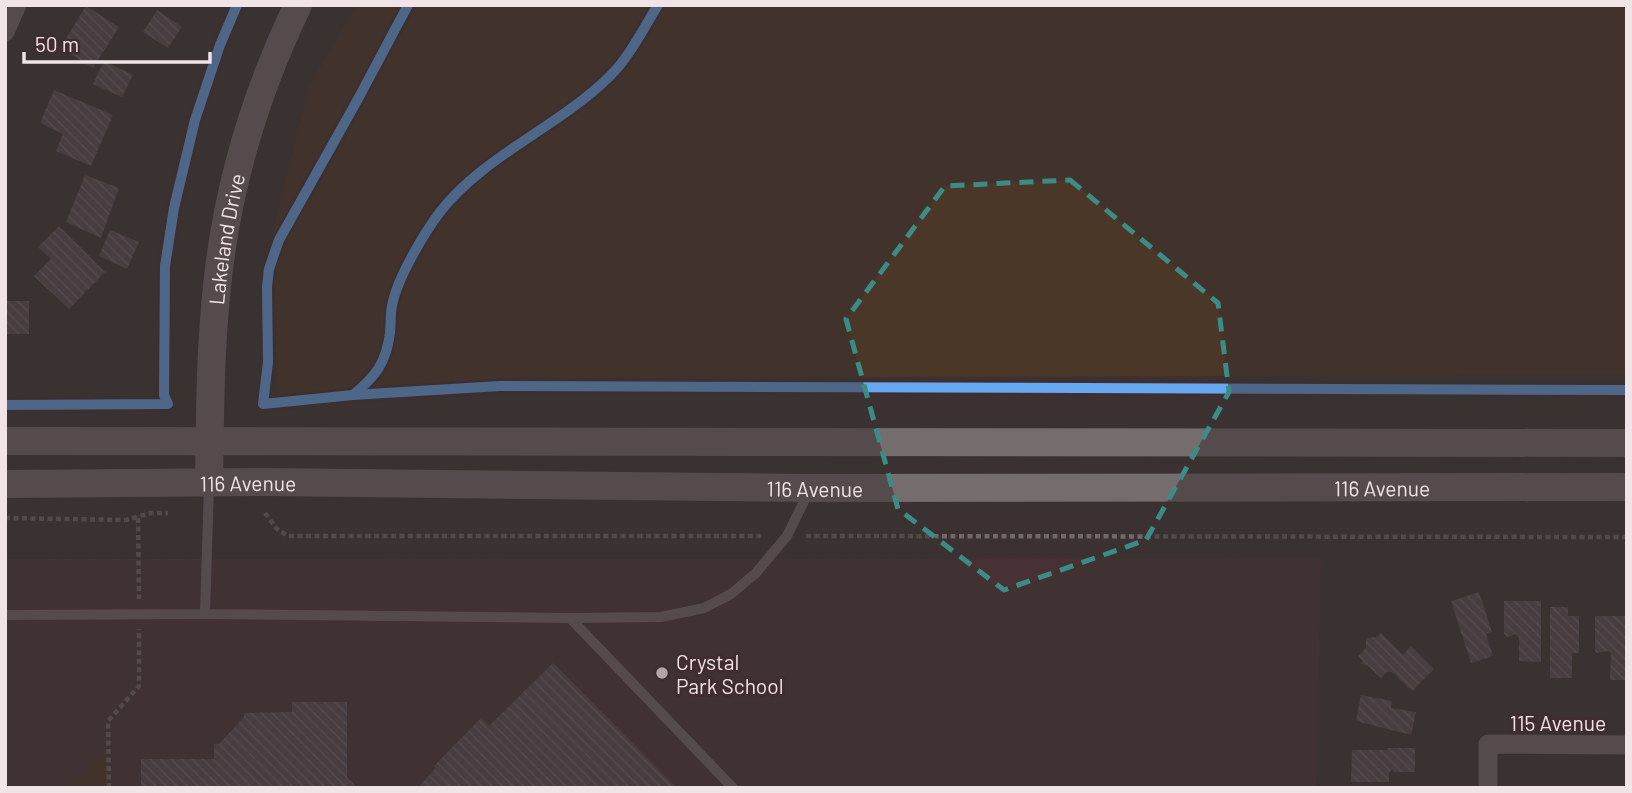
<svg xmlns="http://www.w3.org/2000/svg" width="1632" height="793" font-family="Barlow,sans-serif">
<defs>
<pattern id="building-back-hatch" width="6" height="6" patternUnits="userSpaceOnUse" patternTransform="scale(1.75)"><rect width="6" height="6" fill="#594c52"/><path d="M-1 5l2 2M0 0l6 6M5-1l2 2" fill="none" stroke="#71666b"/></pattern>
</defs>
<rect width="100%" height="100%" fill="#3b3132"/>
<path fill="#483135" d="M1321,558l-4,230h-1312v-229z"/>
<path fill="#4b3727" d="M357,5h1270v370l-1104,3 -245,18 -5,-166 37,-145z
M109,749l1,39h-43z"/>
<path fill="url(#building-back-hatch)" d="M86,6l33,21 -26,41 -33,-20z
M157,10l25,17 -14,21 -25,-16z
M104,61l29,14 -11,22 -29,-13z
M54,90l59,25 -22,51 -35,-15 7,-17 -23,-11z
M85,175l34,13 -18,50 -35,-16z
M59,226l46,46 -36,37 -35,-33 17,-17 -13,-12z
M110,230l29,12 -12,27 -28,-13z
M5,301h24v33h-24z
M1479,592l13,40 -6,2 7,22 -22,7 -20,-62z
M1504,601h37v61l-22,-1v-23l-2,-4 -10,3 -3,-3z
M1550,607h18v9h11v37h-7v25h-22z
M1595,616h32v64h-17l1,-27 -3,-2 -11,2 -2,-2z
M1381,633l22,22 8,-9 23,23 -22,22 -20,-19h-5l-6,6 -14,-13 -1,1 -5,-3 2,-2 -5,-5 8,-8v-10l10,-1z
M553,663l124,125h-254l-3,-3 16,-17 -2,-2 47,-48 8,8z
M1361,695l31,6 -1,7 25,4 -5,23 -55,-14z
M292,702h55v75l10,11h-216v-29h73v-15h5l25,-27v-4l48,-1z
M1388,748h27v24h-21l-2,-3 -3,4v9h-38l1,-32h36z"/>
<g fill="none" stroke-linecap="round" stroke-linejoin="round">
<path stroke="#706869" stroke-width="4.5" stroke-dasharray="5 3.5" stroke-linecap="butt" d="M265,513l12,16 11,7h477
M5,518l121,2 25,-7h17
M138,518l1,81
M806,536l821,1
M109,788l-1,-67 31,-35v-57"/>
<path stroke="#756c6e" stroke-width="10" d="M205,614l4,-130
M5,615l200,-1 365,4 163,170
M570,618l91,-1 43,-9 27,-14 25,-21 31,-37 22,-45"/>
<path stroke="#756c6e" stroke-width="19" d="M5,32l12,-27
M1488,788v-44l139,1"/>
<g stroke="#756c6e" stroke-width="28">
<path d="M5,441l1622,2"/>
<path id="s1" d="M209,483c1,-66 1,-132 8,-197 10,-98 38,-192 81,-281"/>
<path id="s2" d="M5,484l259,-2 547,6 816,-1"/>
</g>
<defs>
<path id="cycleway" d="M408,5l-50,94 -79,141 -10,29 -2,18 1,75 -5,42 90,-9 147,-9 1127,4
M353,395c23,-19 33,-32 37,-62 1,-10 0,-21 3,-32 6,-25 31,-68 47,-89 43,-56 120,-86 170,-136 20,-20 33,-47 48,-71
M5,405l163,-1 -4,-9 1,-129 9,-58 21,-88 25,-75 17,-40"/>
</defs>
<use href="#cycleway" stroke="#3f2d2f" stroke-width="15"/>
<use href="#cycleway" stroke="#66a8f1" stroke-width="10"/>
</g>
<path d="M0 0H1632V793H0ZM1070,180l148,123 11,89 -83,148 -142,50 -106,-81 -52,-190 99,-133z" fill="#3b3132" fill-opacity=".55" fill-rule="evenodd"/>
<path fill="none" stroke="#3c8c86" stroke-width="5" stroke-dasharray="14 9" stroke-linejoin="round" d="M1070,180l148,123 11,89 -83,148 -142,50 -106,-81 -52,-190 99,-133z"/>
<circle fill="#b1a5a7" stroke="#3f2d2f" stroke-width="2.5" cx="662" cy="673" r="7"/>
<g text-anchor="middle" dominant-baseline="central" stroke-width="6" stroke-linejoin="round" paint-order="stroke">
<g font-size="21" fill="#f0e4e6" stroke="#3f2d2f">
<text stroke="none"><textPath href="#s1" startOffset="245">Lakeland Drive</textPath></text>
<text stroke="none"><textPath href="#s2" startOffset="243">116 Avenue</textPath></text>
<text stroke="none"><textPath href="#s2" startOffset="810">116 Avenue</textPath></text>
<text stroke="none"><textPath href="#s2" startOffset="1377">116 Avenue</textPath></text>
<text x="1558" y="722">115 Avenue</text>
</g>
<g font-size="21" fill="#f0e4e6" stroke="#3f2d2f" text-anchor="start">
<text x="676" y="661">Crystal<tspan x="676" dy="24">Park School</tspan></text>
</g>
</g>
<rect width="1632" height="793" fill="none" stroke="#f0e4e6" stroke-width="14"/>
<path d="M24 52v10h186v-10" fill="none" stroke="#f0e4e6" stroke-width="3.5"/>
<text x="35" y="52" font-size="21" fill="#f0e4e6" stroke="#3f2d2f" stroke-width="5" paint-order="stroke">50 m</text>
</svg>
